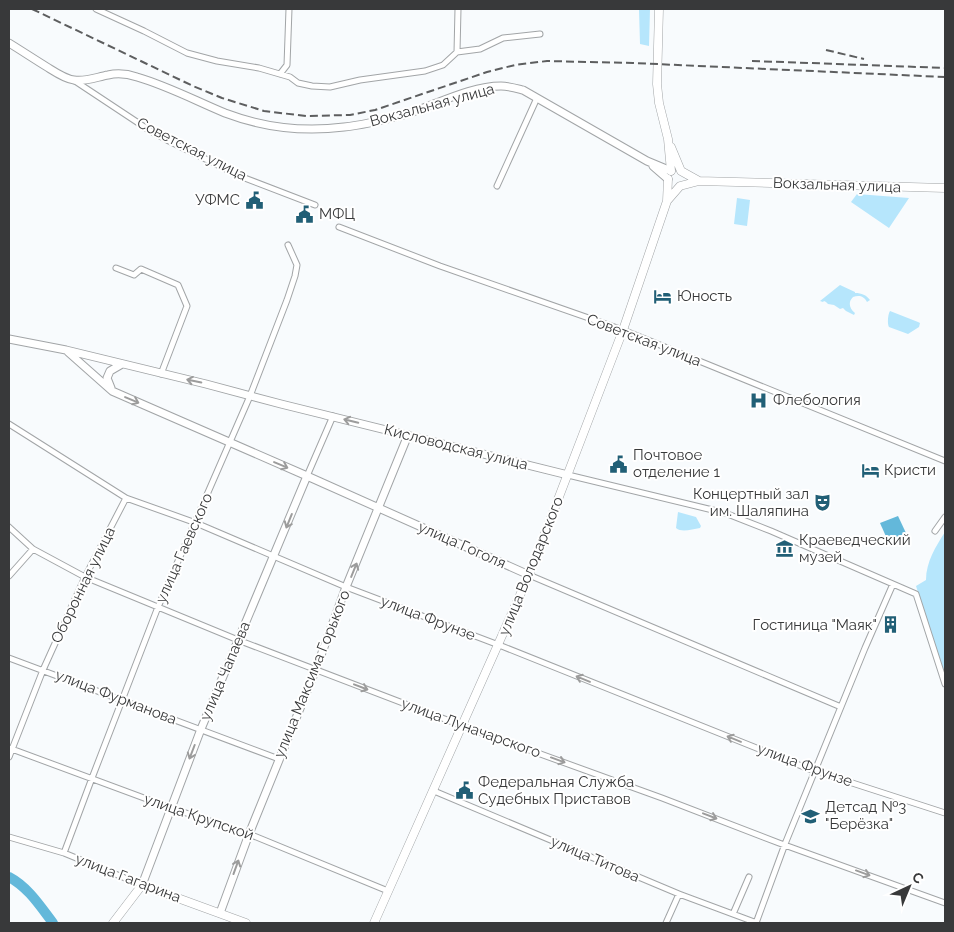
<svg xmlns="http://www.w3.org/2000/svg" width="954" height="932" font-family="Raleway,sans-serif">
<rect width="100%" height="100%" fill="#f8fbfd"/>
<path fill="#b6e6fc" d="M639,9h11l-1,37 -9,-2z
M857,194l52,4 -20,30 -38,-26z
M737,198l13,2 -3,26 -13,-2z
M840,285l15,7v1c7,0 11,2 15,7l-3,2c-3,-6 -8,-7 -14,-5 -5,5 -4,11 2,16l-1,2 -8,-4 -3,-3 -3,1 -6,-4 -6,-1 -2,-2 -2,-1 -1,1 -3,-1z
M890,311l28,11 2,1 -1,4 -11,7 -19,-7c-2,-3 -1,-13 1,-16z
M678,512l18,5 5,9 -1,2c-8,1 -18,5 -24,0z
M945,532v144l-29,-90 10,-6c0,-18 10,-34 19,-48z"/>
<path fill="#63b8da" d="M898,516l8,17 -18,8 -8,-18z"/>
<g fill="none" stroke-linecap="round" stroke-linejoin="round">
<path stroke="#63b8da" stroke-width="10" d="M9,877c19,10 31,29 44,46"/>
<defs>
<path id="minor" d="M96,9l48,22 43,22 30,8 42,7 31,9 8,6 14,3 18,1 30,-7 65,-9 18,-6 14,-13 23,-3 23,-11 37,-4
M457,52l1,-43
M280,74l7,-9 2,-56
M75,81l77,51 15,8 75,37 73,28
M497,186l40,-88
M339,227l101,39 183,64 322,131
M116,268l18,7 7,-6 37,16 9,21 -26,68
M9,424l117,74 70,25 150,64 158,60 305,122 136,44
M568,475l157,38 46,18 145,63 29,90
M307,476l26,-60
M9,527l24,22 52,28 153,63 225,86 199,72 117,45 166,60
M935,531l10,-14
M529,575l312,132
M9,576l24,-27
M9,658l270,101
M9,748l162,60 78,26 139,57
M9,757l34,-87 42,-93 41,-79
M434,791l245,103 78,29
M9,837l55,16 78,32
M64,853l28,-75 66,-171 92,-211 37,-96 8,-24 2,-11 -9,-20
M733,914l16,-37
M666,923l13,-29
M756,923l29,-79 80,-196 28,-64"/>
<path id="tertiary" d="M9,43c13,8 25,16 38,24 8,5 18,12 27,13 11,2 23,-3 34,-5 9,-2 20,-1 29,2 31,9 59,24 88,36 37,14 79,19 119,14 20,-2 40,-7 59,-12 31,-9 66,-29 98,-29 7,0 14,2 22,4l124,71 24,10
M653,166l15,13
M9,339l57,11 140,34 75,20 287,71
M68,352l44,39 195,85 222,99
M111,388l-4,-10 3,-7 12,-7
M142,885l59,-156 106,-253
M220,913l29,-79 67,-165 30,-82 62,-152"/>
<path id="secondary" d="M659,9l-2,75 2,19 9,36 3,32
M671,147l10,24 18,10
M667,201l13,-15 19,-5 246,7
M113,923l29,-38 104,38
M374,923l155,-348 94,-245 44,-129 1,-22"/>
</defs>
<use href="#minor" stroke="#a2a5a7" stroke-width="7"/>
<use href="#tertiary" stroke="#a2a5a7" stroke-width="9"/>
<use href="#secondary" stroke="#a2a5a7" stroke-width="9"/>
<use href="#minor" stroke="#fff" stroke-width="5"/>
<use href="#tertiary" stroke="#fff" stroke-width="7"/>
<use href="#secondary" stroke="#fff" stroke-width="8"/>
<path stroke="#5d5e5f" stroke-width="2" stroke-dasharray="8 4" stroke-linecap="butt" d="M32,9l161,77 29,12 42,13 42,5 44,-1 25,-5 112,-38 28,-7 32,-4 86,2 312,14
M826,50l38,9
M752,61l59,2 134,5"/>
</g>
<defs><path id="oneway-shaft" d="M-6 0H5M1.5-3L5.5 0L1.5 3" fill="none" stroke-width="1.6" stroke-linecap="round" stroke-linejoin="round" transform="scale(1.25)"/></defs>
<g stroke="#9c9c9c">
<use href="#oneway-shaft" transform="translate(194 381) rotate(-168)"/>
<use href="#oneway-shaft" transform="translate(132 400) rotate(23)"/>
<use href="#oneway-shaft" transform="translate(351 421) rotate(-166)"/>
<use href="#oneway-shaft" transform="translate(281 465) rotate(23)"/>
<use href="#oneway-shaft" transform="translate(289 521) rotate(112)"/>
<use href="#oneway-shaft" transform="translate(354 570) rotate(-68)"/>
<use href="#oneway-shaft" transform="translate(583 679) rotate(-158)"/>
<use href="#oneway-shaft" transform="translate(361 687) rotate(21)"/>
<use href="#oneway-shaft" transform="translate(734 739) rotate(-158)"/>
<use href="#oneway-shaft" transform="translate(192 752) rotate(111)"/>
<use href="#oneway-shaft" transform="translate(558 760) rotate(20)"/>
<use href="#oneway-shaft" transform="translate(710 816) rotate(21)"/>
<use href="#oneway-shaft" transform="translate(236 867) rotate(-70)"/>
<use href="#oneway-shaft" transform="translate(863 873) rotate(20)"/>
</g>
<defs>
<symbol id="civic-bare" viewBox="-9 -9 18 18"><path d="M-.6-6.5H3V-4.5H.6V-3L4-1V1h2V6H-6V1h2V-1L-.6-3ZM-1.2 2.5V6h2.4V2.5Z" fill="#215f76" stroke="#fff" stroke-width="2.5" paint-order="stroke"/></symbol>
<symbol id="hotel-bare" viewBox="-9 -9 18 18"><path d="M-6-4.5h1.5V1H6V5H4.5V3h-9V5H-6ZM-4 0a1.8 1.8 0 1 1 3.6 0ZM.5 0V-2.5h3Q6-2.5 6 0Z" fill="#215f76" stroke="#fff" stroke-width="2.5" paint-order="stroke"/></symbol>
<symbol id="hospital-bare" viewBox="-9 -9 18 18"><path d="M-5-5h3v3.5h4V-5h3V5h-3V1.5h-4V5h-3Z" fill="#215f76" stroke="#fff" stroke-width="2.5" paint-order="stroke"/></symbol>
<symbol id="theatre-bare" viewBox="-9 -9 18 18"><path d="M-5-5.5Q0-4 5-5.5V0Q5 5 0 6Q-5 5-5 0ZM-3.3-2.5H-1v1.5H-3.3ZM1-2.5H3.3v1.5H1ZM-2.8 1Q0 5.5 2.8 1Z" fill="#215f76" stroke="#fff" stroke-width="2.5" paint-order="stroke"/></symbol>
<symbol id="museum-bare" viewBox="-9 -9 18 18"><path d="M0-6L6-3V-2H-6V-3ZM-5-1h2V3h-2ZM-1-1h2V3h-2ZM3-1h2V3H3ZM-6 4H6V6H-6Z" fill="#215f76" stroke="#fff" stroke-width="2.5" paint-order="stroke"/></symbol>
<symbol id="building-bare" viewBox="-9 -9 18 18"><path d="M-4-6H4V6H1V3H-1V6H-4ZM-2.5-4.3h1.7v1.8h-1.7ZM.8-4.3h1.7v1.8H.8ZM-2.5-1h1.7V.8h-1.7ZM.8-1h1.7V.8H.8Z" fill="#215f76" stroke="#fff" stroke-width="2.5" paint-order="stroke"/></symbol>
<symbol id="school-bare" viewBox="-9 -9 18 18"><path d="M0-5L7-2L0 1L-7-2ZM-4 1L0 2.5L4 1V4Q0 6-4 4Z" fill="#215f76" stroke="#fff" stroke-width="2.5" paint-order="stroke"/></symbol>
</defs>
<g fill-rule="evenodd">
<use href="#civic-bare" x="242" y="188" width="25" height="25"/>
<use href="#civic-bare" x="292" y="202" width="25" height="25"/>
<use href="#hotel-bare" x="650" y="284" width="25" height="25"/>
<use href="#hospital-bare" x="746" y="388" width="25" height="25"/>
<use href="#civic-bare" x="606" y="452" width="25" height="25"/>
<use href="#hotel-bare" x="858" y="458" width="25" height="25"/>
<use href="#theatre-bare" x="810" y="490" width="25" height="25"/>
<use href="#museum-bare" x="772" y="536" width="25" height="25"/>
<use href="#building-bare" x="878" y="612" width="25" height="25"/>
<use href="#civic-bare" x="452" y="778" width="25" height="25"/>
<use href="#school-bare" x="798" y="804" width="25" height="25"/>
</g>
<g text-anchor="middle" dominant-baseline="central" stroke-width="4" stroke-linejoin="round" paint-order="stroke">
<g font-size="15" fill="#38393a" stroke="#fff">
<text transform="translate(432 105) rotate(-15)">Вокзальная улица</text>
<text transform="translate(192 149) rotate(27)">Советская улица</text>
<text transform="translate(837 185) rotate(2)">Вокзальная улица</text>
<text transform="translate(644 340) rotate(21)">Советская улица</text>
<text transform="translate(456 447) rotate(14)">Кисловодская улица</text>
<text transform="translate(462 545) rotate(24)">улица Гоголя</text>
<text transform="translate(184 548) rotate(-66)">улица Гаевского</text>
<text transform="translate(531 566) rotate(-68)">улица Володарского</text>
<text transform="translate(83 585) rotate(-64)">Оборонная улица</text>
<text transform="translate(428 618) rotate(21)">улица Фрунзе</text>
<text transform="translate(225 671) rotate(-67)">улица Чапаева</text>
<text transform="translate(312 674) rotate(-68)">улица Максима Горького</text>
<text transform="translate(116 697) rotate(21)">улица Фурманова</text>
<text transform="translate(471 728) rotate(20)">улица Луначарского</text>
<text transform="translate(805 765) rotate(20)">улица Фрунзе</text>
<text transform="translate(199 817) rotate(19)">улица Крупской</text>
<text transform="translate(595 859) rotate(23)">улица Титова</text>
<text transform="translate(128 878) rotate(21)">улица Гагарина</text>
</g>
<g font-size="15" fill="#38393a" stroke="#fff" text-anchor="start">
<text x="240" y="200" text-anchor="end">УФМС</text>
<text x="319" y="214">МФЦ</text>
<text x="677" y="296">Юность</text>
<text x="773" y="400">Флебология</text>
<text x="633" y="455">Почтовое<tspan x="633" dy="17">отделение 1</tspan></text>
<text x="884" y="470">Кристи</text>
<text x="809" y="494" text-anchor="end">Концертный зал<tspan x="809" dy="17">им. Шаляпина</tspan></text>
<text x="799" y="540">Краеведческий<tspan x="799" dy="17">музей</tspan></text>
<text x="877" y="625" text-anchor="end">Гостиница "Маяк"</text>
<text x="478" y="782">Федеральная Служба<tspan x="478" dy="17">Судебных Приставов</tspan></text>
<text x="825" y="807">Детсад №3<tspan x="825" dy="17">"Берёзка"</tspan></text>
</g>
</g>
<rect width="954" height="932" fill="none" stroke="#38393a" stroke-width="20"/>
<g transform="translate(909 887) rotate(44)" stroke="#ffffff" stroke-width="4" paint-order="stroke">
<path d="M0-4L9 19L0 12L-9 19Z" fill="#38393a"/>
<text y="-8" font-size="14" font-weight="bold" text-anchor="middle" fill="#38393a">С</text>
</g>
</svg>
